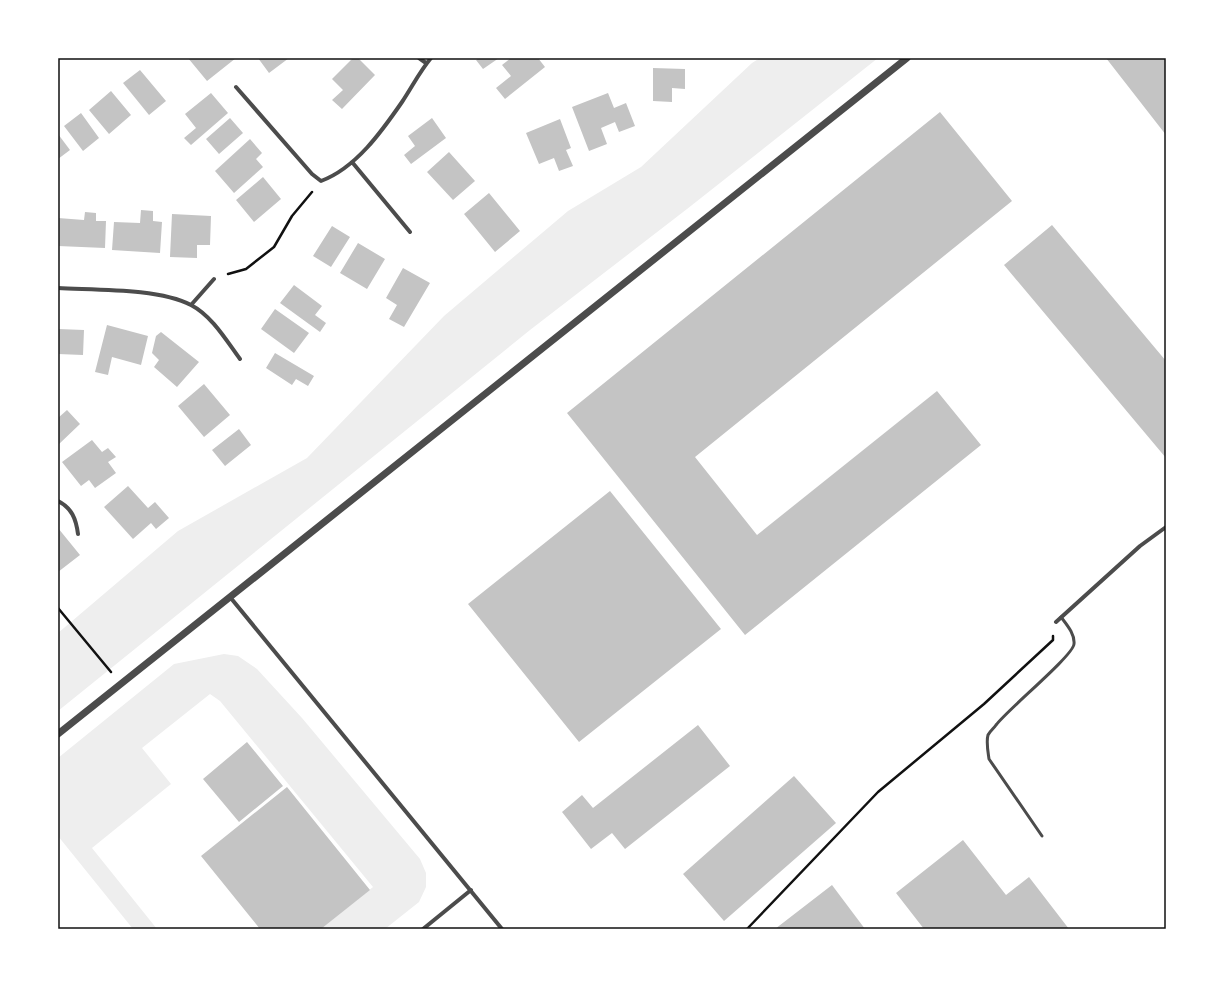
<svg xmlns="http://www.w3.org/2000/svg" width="1224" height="987" font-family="Poppins,sans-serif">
<rect width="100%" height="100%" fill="#fff"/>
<path fill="#eee" d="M760,58h118l-191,151 -157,121 -472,381v-78l120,-102 129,-73 137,-142 124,-105 73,-44 111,-104z
M224,654l14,2 19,13 45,49 118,141 6,14v14l-7,15 -34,27h-64l52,-42 -153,-186 -10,-7 -68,54 29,36 -79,64 65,81h-24l-75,-93v-78l116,-94z"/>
<path fill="#c4c4c4" d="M188,58h48l-29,23z
M258,58h31l-20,15z
M353,58h5l17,17 -33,34 -10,-9 11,-10 -11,-11z
M479,58h20l-16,11 -7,-9z
M511,58h27l7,9 -40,32 -9,-11 15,-12 -9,-11z
M1106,58h60v77z
M653,68l32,1v20l-13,-1v14l-19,-1z
M140,70l26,31 -17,14 -26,-32z
M111,91l20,24 -22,19 -20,-24z
M211,93l17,20 -37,32 -7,-7 12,-10 -11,-14z
M608,93l6,15 12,-5 9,23 -16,6 -4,-10 -14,6 6,16 -18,7 -17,-44z
M940,112l72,89 -317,256 62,78 180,-144 44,54 -236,190 -178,-222z
M81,113l18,25 -16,13 -19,-25z
M230,118l13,15 -24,21 -13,-15z
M432,118l14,20 -35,26 -7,-9 11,-9 -7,-10z
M560,119l11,29 -5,2 7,16 -14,5 -5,-13 -15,6 -13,-31z
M58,134l12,16 -12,9z
M250,139l12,14 -6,6 7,8 -29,26 -19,-22z
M449,152l26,29 -22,19 -26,-28z
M263,177l18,22 -27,23 -18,-22z
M489,193l31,38 -25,21 -31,-38z
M141,210l12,1v10l9,1 -2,31 -48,-3 2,-28 26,1z
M85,212l11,1v8h10l-1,27 -47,-2v-28l26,2z
M172,214l39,2 -1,29h-13v13l-27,-1z
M1052,225l114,136v97l-162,-193z
M332,226l18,11 -19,30 -18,-11z
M358,243l27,16 -18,30 -27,-16z
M403,268l27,15 -26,44 -15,-8 8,-14 -11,-7z
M294,285l28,21 -7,9 11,8 -6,9 -40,-29z
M275,309l34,24 -15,20 -33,-24z
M107,325l41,11 -7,29 -29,-8 -4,18 -13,-3z
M58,329l26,1 -1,25 -25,-1z
M161,332l38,30 -22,25 -23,-20 5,-7 -7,-7 4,-17z
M275,353l39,23 -6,10 -12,-7 -4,6 -26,-17z
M204,384l26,31 -26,22 -26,-31z
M67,410l13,14 -22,21v-27z
M239,429l12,16 -26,21 -13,-16z
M92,440l10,12 6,-4 8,9 -8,5 8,11 -21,15 -6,-8 -8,6 -19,-24z
M128,486l20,22 7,-6 14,16 -13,11 -5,-6 -18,16 -29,-32z
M610,491l111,138 -142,113 -111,-138z
M58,528l22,27 -22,17z
M698,725l32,41 -105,83 -13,-16 -21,16 -29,-37 20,-17 11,13z
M247,742l36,44 -44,36 -36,-43z
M794,776l42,47 -112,98 -41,-47z
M287,787l83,103 -49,39h-61l-59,-73z
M963,840l43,55 23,-18 40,52h-145l-28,-36z
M832,885l33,44h-90z"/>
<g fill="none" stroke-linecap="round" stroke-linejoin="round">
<path stroke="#111" stroke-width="2.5" d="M228,274l18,-5 28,-22 18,-31 20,-24
M58,608l53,64
M747,929l131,-137 106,-88 69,-64v-4"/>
<path stroke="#4c4c4c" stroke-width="3" d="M1042,836l-53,-77c-1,-7 -3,-17 -1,-24 2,-4 6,-7 8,-10 12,-16 77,-69 78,-81 1,-10 -7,-19 -13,-27"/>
<path stroke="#4c4c4c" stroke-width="4" d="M419,58l7,5
M236,87l76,87 9,7c35,-13 61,-50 81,-79 10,-15 18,-31 29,-44
M352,162l58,70
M58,288c37,2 101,0 133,17 21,11 35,35 49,54
M191,305l23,-26
M58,501c14,7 18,18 20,33
M230,597l272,332
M1056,622l84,-76 26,-19
M423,929l48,-39"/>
<path stroke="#4c4c4c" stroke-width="7" d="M58,734l849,-676"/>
</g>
<rect width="1224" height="987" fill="none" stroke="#ffffff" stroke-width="118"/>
<rect x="59" y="59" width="1106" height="869" fill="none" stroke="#111" stroke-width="1.5"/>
</svg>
